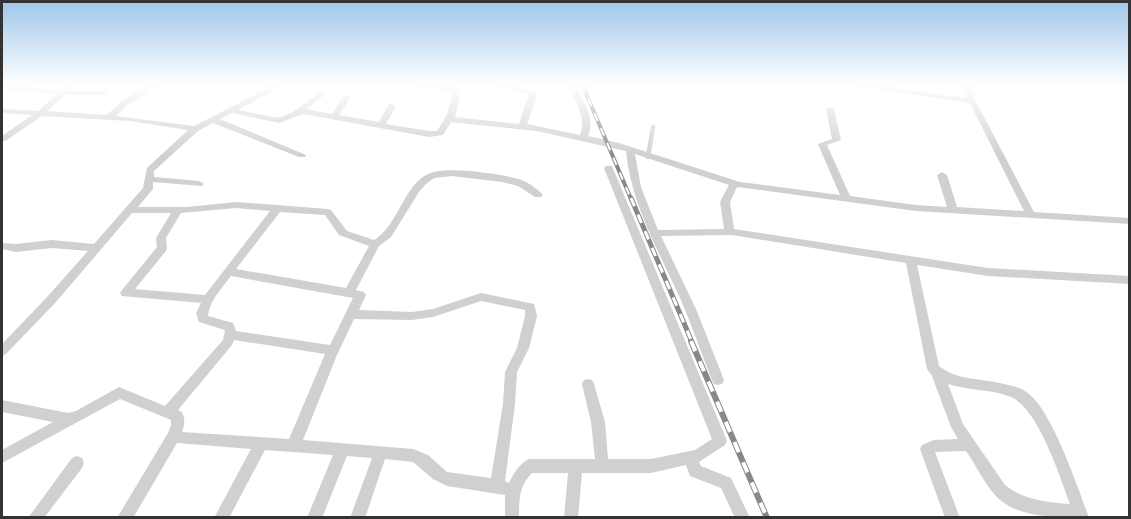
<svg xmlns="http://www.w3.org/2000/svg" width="1131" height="519" font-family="'DM Sans',sans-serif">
<rect width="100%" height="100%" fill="#fff"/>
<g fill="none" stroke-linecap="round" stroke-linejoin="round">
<path stroke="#d0d0d0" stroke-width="4.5" d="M648,157l5,-30"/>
<path fill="#d0d0d0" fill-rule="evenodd" d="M68,84h9l-7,7h35l4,2 -4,2h-40l-18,16 60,4c14,-14 36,-31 57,-31l-38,22 -10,10 78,10 82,-42h10l-48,26 40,8 15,-6 29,-21 4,2 -1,2 -19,14 26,5 12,-19h3l4,2 -12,18 40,7 10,-18h3l4,2 -10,18 43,7h8l10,-16 6,-23 -39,-6 -4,-2h21l29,4 1,2 -6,27 64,7 10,-30 -39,-10h15l31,8 1,4 -10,28 53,11c7,-18 -5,-35 -13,-51h8c8,16 21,35 13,52l31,7 121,39 100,13 -22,-51 14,-5 -6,-30 4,-2 4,2 7,31 -14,5 23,51 66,9 31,2 -10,-32 5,-3 5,3 10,32 67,4 -54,-108 -116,-17 -4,-2h20l96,14 -3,-14h8l3,14 60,114 96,6v6l-214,-13 -179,-24 -7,15 4,27 254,39 142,8v8l-142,-8 -71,-11 22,101c18,15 43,12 65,18 9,2 19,4 25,10 24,19 49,94 60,124 -29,0 -73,1 -94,-23 -11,-12 -19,-30 -29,-44l-31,1 25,66h-15l-25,-69 2,-4 12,-5 24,-1 -7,-12 -19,-51 -5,-7 -21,-106 -174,-28 -71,1 35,73 28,71 -2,4 -4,1 -4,-1 -2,-4c-11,-27 -20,-55 -32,-82 -22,-48 -49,-94 -54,-147l-89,-20 -86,-9 -8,13 -14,2 -126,-23 -24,9 -47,-10 -12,6 86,36 -1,2h-6l-86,-34 -15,8 -44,40v6l45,4 5,3 -2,2 -49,-4v7l-15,18h49l49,-5 92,7 3,1 16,21 27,9c21,-13 27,-42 44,-59 6,-6 13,-9 21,-10 20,-3 69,3 87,11 6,3 11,7 15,11l2,2 -2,2h-6l-17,-11 -16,-4 -50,-6 -18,2 -8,6 -7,8 -28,45 -12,9 -23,44 8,2 2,3 -7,15 53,2 21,-3 48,-16 53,11 3,12 -8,32 -12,24 -2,32 -10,77 4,2c5,-10 10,-19 20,-24h66l-4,-37 -9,-38 2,-4 4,-1 4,1 2,4 11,38 3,37h43l44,-9 17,-11 -108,-271 2,-2h6l115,275 -2,4 -26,17 2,4 30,12 19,40h-15l-14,-30 -31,-12 -4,-11 -35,8h-69l-4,45h-14l4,-45h-36c-13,13 -13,26 -13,45h-14v-23l-58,-9 -14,-7 -20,-17 -28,-3 -20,59h-15l22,-60 -25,-2 -25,62h-15l26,-63 -68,-5 -36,68h-15l37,-69 -74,-6 -44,75h-16l51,-85 3,-8v-5l-51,-21 -118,64v-13l51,-28 -51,-10v-12l66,13 8,-2 43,-24 46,19 58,-66 2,-10 -26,-8 -3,-9 5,-10 -79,-7 -2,-3 2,-3 35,-43 -1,-9 15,-25h-39l-76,89 -50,52 -4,2v-12l46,-48 40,-45 -36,-3 -36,4 -14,-3v-6l14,1 36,-4 42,4 49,-56 4,-20 41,-38 -58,-9 -88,-5 -37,25h-3v-5l30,-21 -30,-2v-4l36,2 19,-17 -55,-5v-4l60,5zM635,154l94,31 -9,17 4,27 -66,1 -17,-43zM236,208l34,3 -65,84 -70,-6 31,-38 1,-3 -1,-10 15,-25zM280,212l45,3 14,20 30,11 -23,42 -110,-19zM231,276l122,22 -23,47 -94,-14 -3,-8 -25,-7c1,-15 14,-28 23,-40zM481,301l44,9v6l-8,32 -12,24 -2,32 -12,74 -44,-6 -19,-17 -15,-6 -110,-9 34,-85 17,-36 58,1 21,-3zM234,340l91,14 -36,85 -107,-7c3,-8 3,-13 0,-20l-4,-2 54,-65zM948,384c21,7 44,5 63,13 27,11 49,80 59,107 -24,-2 -46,-4 -65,-19l-42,-61z
M198,84h9l-7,4 -4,-2z
M77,456l5,2 2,5 -2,5 -38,50h-16l44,-60z"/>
<defs>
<path id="rail-far2" d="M582,84l49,115"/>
<path id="rail-far1" d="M631,198l61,144"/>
<path id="rail" d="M691,341l76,177"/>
</defs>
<use href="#rail-far2" stroke="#888" stroke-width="4"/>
<use href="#rail-far1" stroke="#888" stroke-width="5"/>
<use href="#rail" stroke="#888" stroke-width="6"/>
<use href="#rail-far2" stroke="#fff" stroke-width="2" stroke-dasharray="8" stroke-linecap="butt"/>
<use href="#rail-far1" stroke="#fff" stroke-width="3" stroke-dasharray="9" stroke-linecap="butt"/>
<use href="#rail" stroke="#fff" stroke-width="4" stroke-dasharray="11" stroke-linecap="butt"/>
</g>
<linearGradient id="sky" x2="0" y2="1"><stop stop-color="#9ec6ea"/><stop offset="0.54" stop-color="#fff"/><stop offset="1" stop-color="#fff" stop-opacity="0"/></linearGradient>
<rect width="1131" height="157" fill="url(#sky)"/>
<rect width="1131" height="519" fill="none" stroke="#333333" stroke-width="6"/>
</svg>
